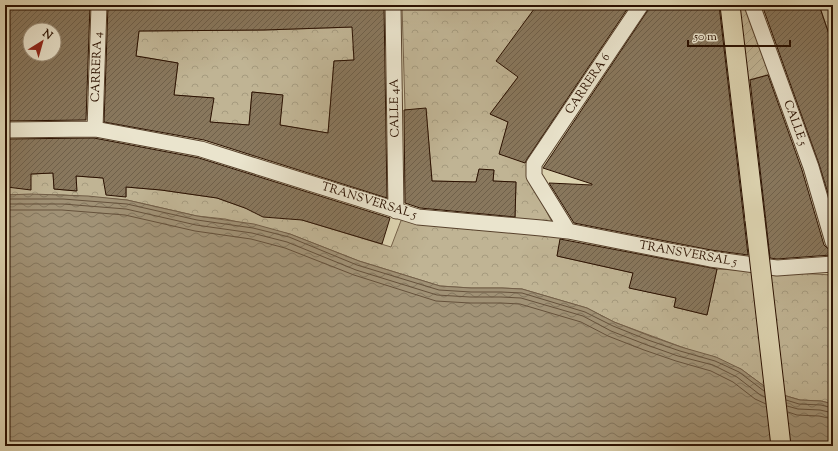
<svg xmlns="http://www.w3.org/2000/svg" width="838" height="451" font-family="'Sorts Mill Goudy',serif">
<defs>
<pattern id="forest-crowns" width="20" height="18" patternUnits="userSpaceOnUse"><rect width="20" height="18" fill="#c0b494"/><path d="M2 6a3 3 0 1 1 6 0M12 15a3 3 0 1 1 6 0" fill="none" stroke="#a59a7e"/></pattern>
<pattern id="garden-furrows" width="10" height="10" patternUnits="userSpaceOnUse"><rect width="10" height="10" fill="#c0b494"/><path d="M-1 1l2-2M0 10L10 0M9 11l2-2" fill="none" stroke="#a59a7e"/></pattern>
<pattern id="water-waves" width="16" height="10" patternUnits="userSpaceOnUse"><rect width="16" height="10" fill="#a19276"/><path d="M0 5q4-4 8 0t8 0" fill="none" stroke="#83765e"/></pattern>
<pattern id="building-hatch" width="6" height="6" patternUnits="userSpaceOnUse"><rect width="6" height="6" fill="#88775d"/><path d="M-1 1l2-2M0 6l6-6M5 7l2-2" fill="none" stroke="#6f604a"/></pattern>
</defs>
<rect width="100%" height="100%" fill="#ded5b2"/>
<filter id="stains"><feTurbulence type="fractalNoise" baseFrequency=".005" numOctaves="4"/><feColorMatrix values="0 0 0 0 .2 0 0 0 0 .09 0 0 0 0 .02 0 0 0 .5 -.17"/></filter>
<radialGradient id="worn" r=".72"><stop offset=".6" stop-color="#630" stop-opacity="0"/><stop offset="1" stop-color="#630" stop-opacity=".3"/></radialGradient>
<path fill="url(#forest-crowns)" stroke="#76624a" d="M402,5h135l-19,72 -28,37 18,8 -8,32 27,9 12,34 13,25 -37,-2 1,-38 -23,-1 1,-11h-15l-3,12 -44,-1 -6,-72 -21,1z
M821,5h12v41l-13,-39z
M387,26l-1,19 -33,1 1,14 -20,1 -6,72 -48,-8 2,-30 -30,-3 -3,33 -39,-3 3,-24 -39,-3 4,-32 -42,-7 3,-25 125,-1z
M5,173l26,1 22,-1 1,16 22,2v-15l27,2 23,19v-10l35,3 56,8 28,10 57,12 89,27 11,-29 159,19 -4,19 76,17 -3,15 46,10 -2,9 33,8 10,-46 116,6v129l-12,-3 -21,-1 -17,-5 -19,-9 -23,-17 -127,-47 -27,-14 -65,-19 -20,-1h-31l-31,-2 -81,-25 -69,-27 -65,-15 -28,-3 -70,-16 -64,-5h-58z"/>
<path fill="url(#garden-furrows)" stroke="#76624a" d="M736,5h9l26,69 -26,7z"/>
<path fill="url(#water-waves)" stroke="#725e47" d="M31,194l57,2 39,4 70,16 57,8 36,10 69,27 81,25 31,2h31l20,1 65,19 27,14 36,14 31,11 35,10 25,12 23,17 19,9 17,5 21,1 12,3v42h-828v-251z"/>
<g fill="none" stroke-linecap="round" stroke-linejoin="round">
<path stroke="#66523c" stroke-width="1" d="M5,199h58l64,5 70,16 56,8 36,9 68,28 82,25 32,2h30l21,1 63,19 28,14 35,14 32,11 35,10 24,11 25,19
M5,204h58l63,5 70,16 56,8 35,9 69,28 81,25 33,2h31l20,1 62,18 28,15 36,14 31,11 35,9 24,12 22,17 6,3
M5,210h57l63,5 70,16 56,8 34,9 69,27 82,26 34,2h31l19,1 61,18 27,14 36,14 32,11 35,10 22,11 22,17 11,5
M786,400l13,4 22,1 12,3
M787,406l11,3 22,1 13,3
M788,412l9,3 22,1 14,3"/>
</g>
<path fill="url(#building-hatch)" stroke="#2b1101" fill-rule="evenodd" d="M5,5h85l-4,115 -81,1zM30,30h24v24h-24z
M108,5h276l3,193 -183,-58 -100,-18zM352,27l2,33 -20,1 -6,72 -48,-8 3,-30 -31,-3 -3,33 -39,-3 4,-24 -40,-3 4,-32 -42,-7 3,-25 125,-1z
M537,5h93l-103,154 -2,4 -26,-9 9,-32 -18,-8 28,-37 -22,-16z
M650,5h69l29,250 -37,-5 -137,-27 -25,-40 43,2v-1l-49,-16 105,-158z
M762,5h57l14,41v164l-14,-46z
M768,75l34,95 22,75 3,3 3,2 1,5 -54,4 -7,-1 -20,-178z
M426,108l6,73 44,1 3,-13 15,1 -1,11 23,1 -1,35 -95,-9 -15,-5 -1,-93z
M94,138l105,20 191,60 -8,26 -80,-24 -39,-3 -18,-9 -28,-10 -56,-8 -35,-3v10l-20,-2 -3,-17 -27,-2 1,15 -23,-2 -1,-16 -22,1v16l-24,-3 -2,-14v-34z
M560,239l157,30 -10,46 -33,-8 2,-9 -47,-10 4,-15 -76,-17z"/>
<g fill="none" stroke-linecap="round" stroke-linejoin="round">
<defs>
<path id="minor" d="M393,5l3,206
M752,5l59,162 22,75
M95,129l4,-124
M5,130l90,-1 106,20 217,68 123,11 27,3 142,28 67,9 56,-4
M568,231l-34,-55v-12l107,-159"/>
<path id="major" d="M730,5l25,215"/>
</defs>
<use href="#minor" stroke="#58422d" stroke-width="17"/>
<use href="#major" stroke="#2b1101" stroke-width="21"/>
<use href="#minor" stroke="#eae4cd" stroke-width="15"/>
<use href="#major" stroke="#ded5b2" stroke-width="19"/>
<defs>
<path id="major-bridge" d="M755,220l26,226"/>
</defs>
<use href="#major-bridge" stroke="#2b1101" stroke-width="21" stroke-linecap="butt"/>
<use href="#major-bridge" stroke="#ded5b2" stroke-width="19"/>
</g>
<g text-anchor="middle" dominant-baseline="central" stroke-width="3" stroke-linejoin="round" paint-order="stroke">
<g font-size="12" fill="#2b1101" stroke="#eae4cd">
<text transform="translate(97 67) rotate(-88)">CARRERA 4</text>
<text transform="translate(588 84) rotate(-56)">CARRERA 6</text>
<text transform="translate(395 108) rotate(-91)">CALLE 4A</text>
<text transform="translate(795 123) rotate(70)">CALLE 5</text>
<text transform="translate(369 201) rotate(17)">TRANSVERSAL 5</text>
<text transform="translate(688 254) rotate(10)">TRANSVERSAL 5</text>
</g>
</g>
<rect width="838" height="451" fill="none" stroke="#ded5b2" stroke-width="20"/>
<rect x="6" y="6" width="826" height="439" fill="none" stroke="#2b1101" stroke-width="2"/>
<rect x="10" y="10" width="818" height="431" fill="none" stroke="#2b1101"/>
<g transform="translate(42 42) rotate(37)"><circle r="19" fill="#eae4cd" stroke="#9e907b"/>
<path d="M0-3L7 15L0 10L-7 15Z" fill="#8f2418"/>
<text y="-6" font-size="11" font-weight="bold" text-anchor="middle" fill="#2b1101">N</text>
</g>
<path d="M688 40v6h102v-6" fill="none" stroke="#2b1101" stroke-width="2"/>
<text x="694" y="40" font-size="12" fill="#2b1101" stroke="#eae4cd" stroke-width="3" paint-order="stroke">50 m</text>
<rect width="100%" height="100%" filter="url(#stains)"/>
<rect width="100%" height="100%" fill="url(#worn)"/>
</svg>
